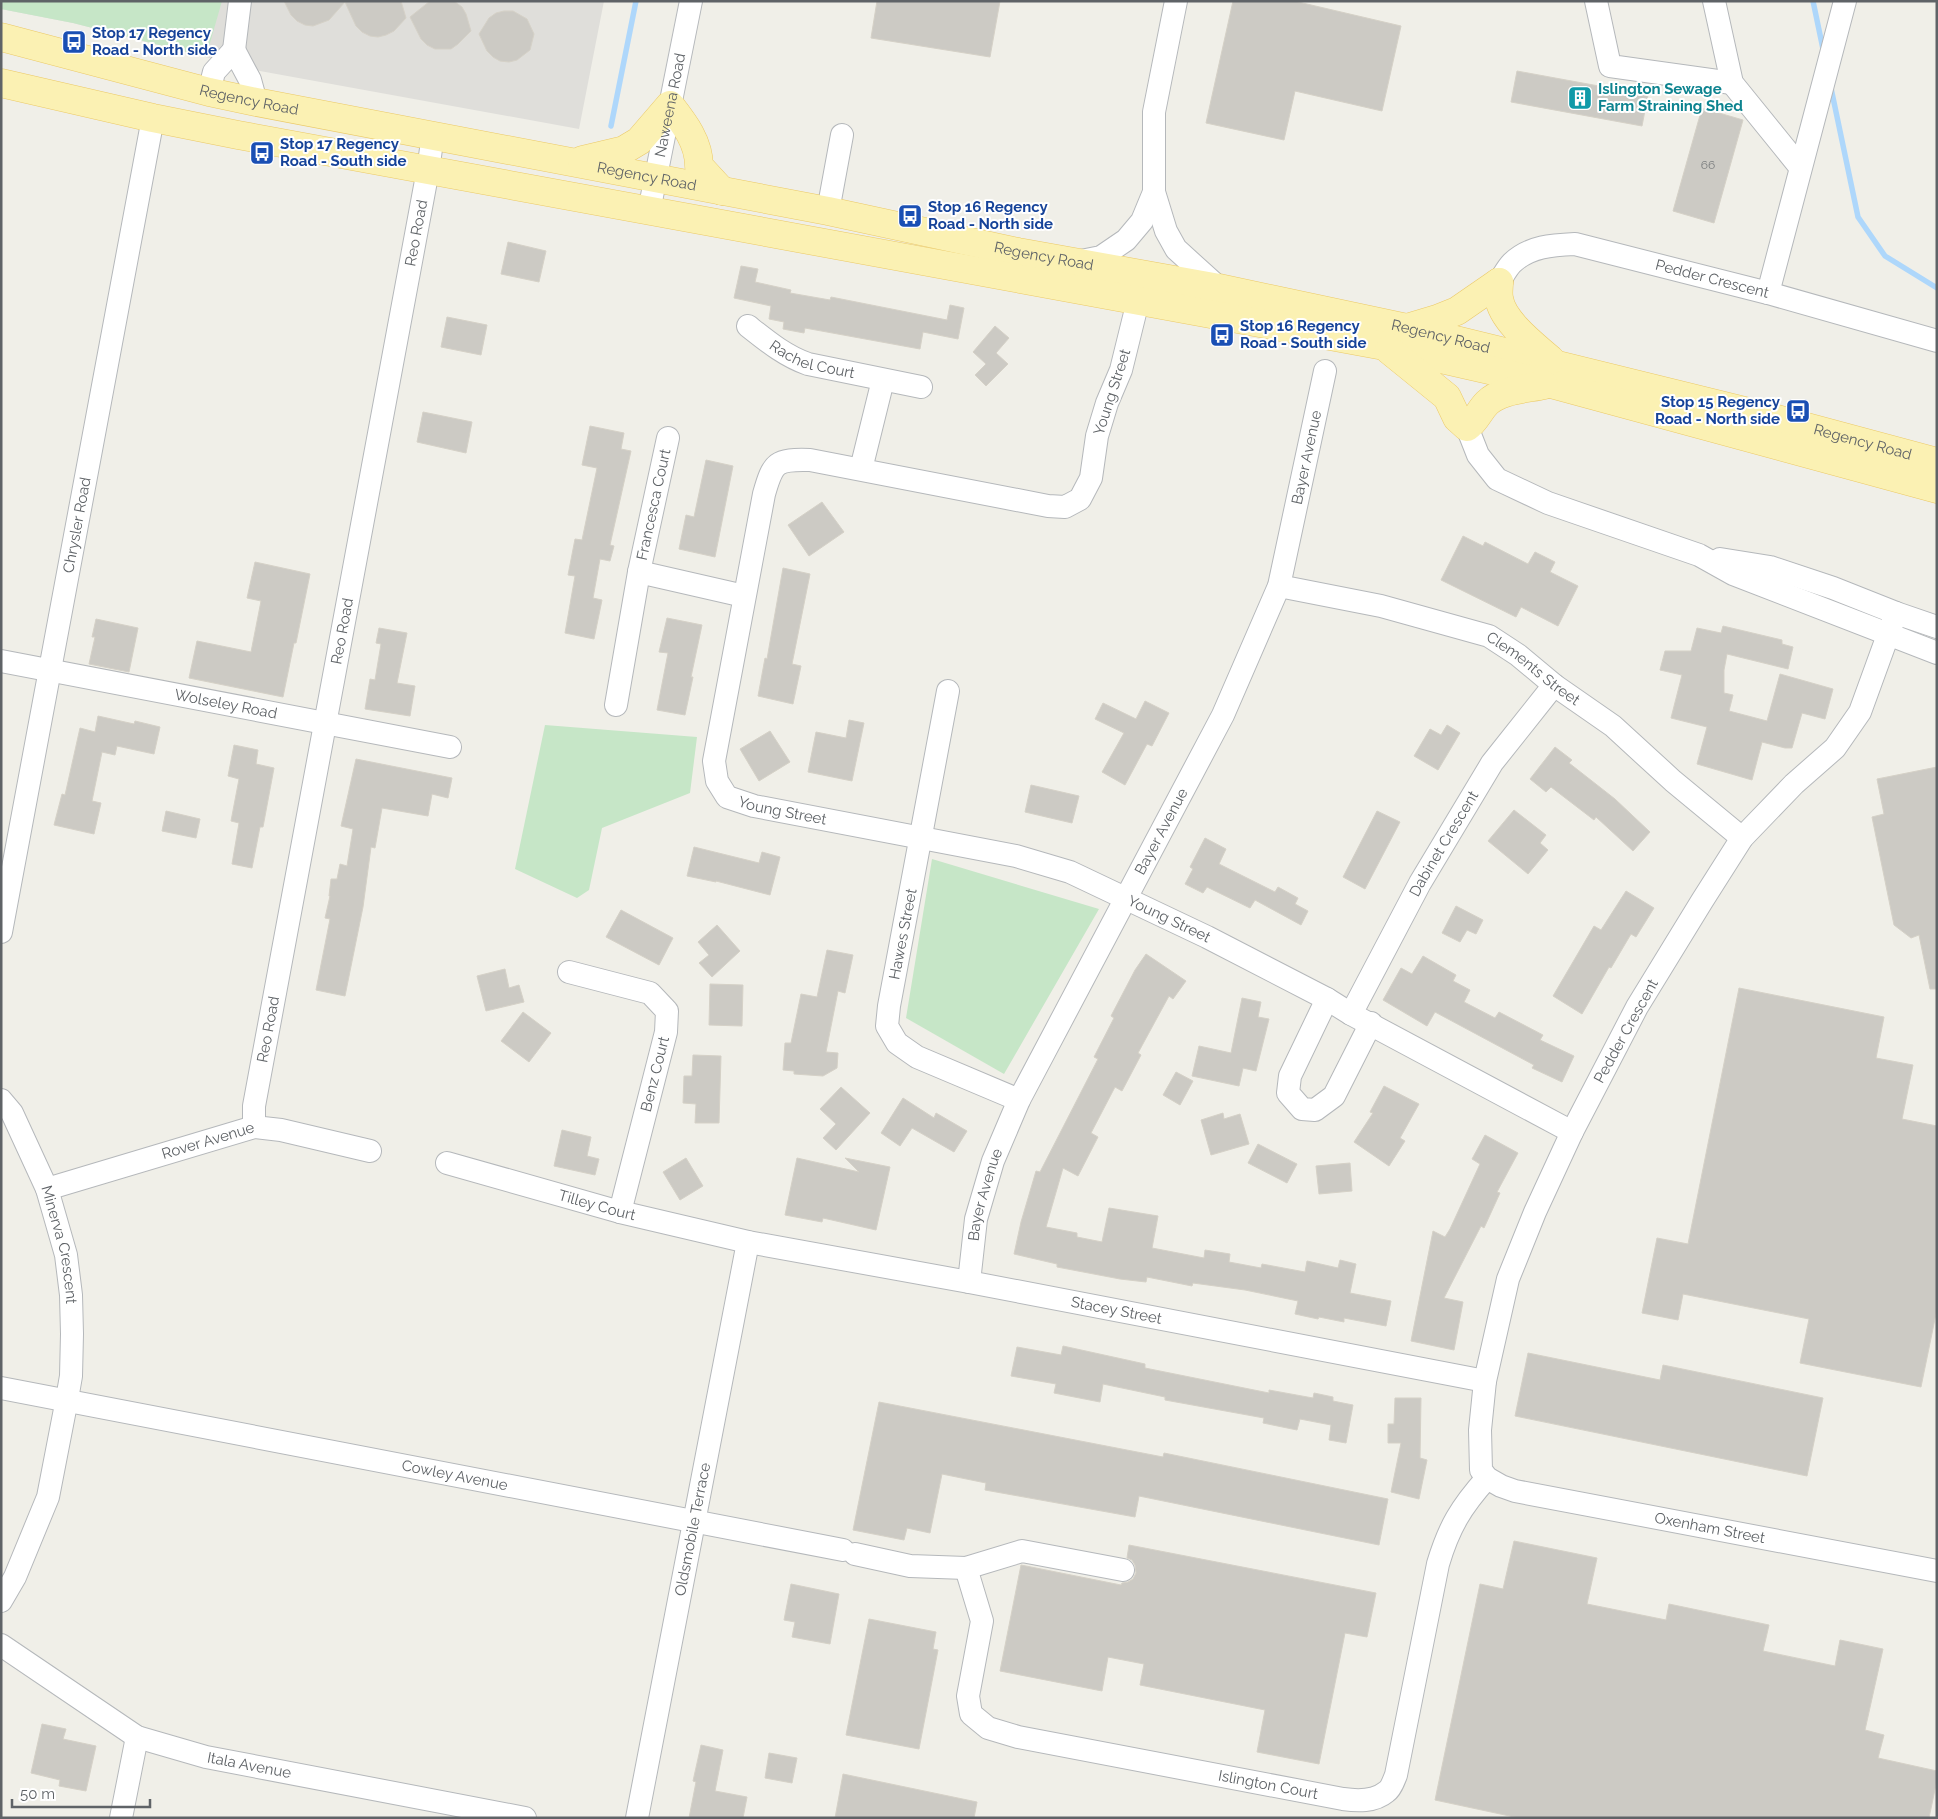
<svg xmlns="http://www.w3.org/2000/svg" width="1938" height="1819" font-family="Raleway,sans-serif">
<rect width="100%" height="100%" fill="#f0efe8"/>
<path fill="#dfdeda" d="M1,1h603l-25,128 -319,-58 -187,-48 -72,-14z"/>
<path fill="#c6e6c7" d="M1,1h221l-16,56 -133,-34 -72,-14z
M545,725l152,12 -7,56 -88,35 -13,62 -12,8 -62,-29z
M932,859l167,50 -95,165 -98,-56z"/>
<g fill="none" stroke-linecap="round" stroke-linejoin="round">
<path stroke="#aed7fb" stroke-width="5.5" d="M1813,1l10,48
M1831,88l27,129 27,39 52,32
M611,126l25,-125"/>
</g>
<path fill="#cccac4" stroke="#d5d1c7" d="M284,1h117l5,17 -12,13 -8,4 -8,2 -8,-1 -8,-4 -6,-6 -11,-24 -16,18 -16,6 -8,-1 -8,-4 -6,-6z
M430,1h24l8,6 4,7 5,17 -13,13 -7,5h-16l-8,-4 -6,-6 -11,-22z
M877,1h123l-10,56 -119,-19z
M1233,1h61l107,25 -19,85 -87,-20 -11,49 -78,-17z
M504,11h9l14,8 7,15 -4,16 -13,10 -8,2 -9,-1 -7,-4 -6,-6 -8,-17 10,-16 7,-5z
M1517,71l131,24 -6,31 -131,-24z
M1702,108l41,12 -29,103 -41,-12z
M508,242l38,9 -7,31 -38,-8z
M741,266l17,3 -3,13 36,8 -1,3 40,7 1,-3 116,23 3,-15 14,3 -6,31 -35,-7 -3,17 -115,-21 -1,5 -21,-4 1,-7 -15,-3 2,-13 -37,-8z
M447,317l40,8 -6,30 -40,-8z
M995,326l14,12 -13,15 12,11 -22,22 -11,-11 11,-11 -13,-12z
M423,412l49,10 -6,31 -49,-11z
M590,426l34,7 -3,16 10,2 -21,94 4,1 -4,15 -10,-2 -7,39 9,2 -8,39 -29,-6 10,-57 -7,-1 7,-36 7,1 15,-72 -15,-3z
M706,460l27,6 -18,91 -36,-8 7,-34 8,2z
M822,502l22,30 -35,24 -21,-31z
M1463,536l20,10 2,-4 43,22 7,-12 20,10 -5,10 28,14 -20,40 -37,-19 -5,10 -75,-37z
M255,562l55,12 -14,69h-2l-11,54 -94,-19 8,-37 54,11 10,-51 -14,-3z
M783,568l27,6 -18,90 9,2 -8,38 -35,-8 7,-38 2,1z
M667,618l35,7 -11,52h2l-8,38 -28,-5 11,-57 -9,-1z
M96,619l42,9 -9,44 -40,-8 6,-27h-3z
M1723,626l59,14v4l11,3 -5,22 -61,-15 -3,16v23l9,2 -4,16 38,10 13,-47 53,15 -8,30 -23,-6 -10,35h-7l-23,-6 -10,38 -55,-16 10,-37 -36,-9 11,-43 -22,-5 5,-19h26l6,-23 24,5z
M379,628l28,5 -10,50 18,3 -5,30 -45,-7 5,-30 5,1 6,-36 -5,-1z
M1145,701l24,12 -17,33 -5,-2 -22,41 -23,-13 22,-39 -29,-14 8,-16 33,16z
M98,716l36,8 1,-3 25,6 -6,27 -37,-8 -2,9 -13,-3 -10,49 9,2 -7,31 -40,-9 8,-31 3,1 15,-67 15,4z
M849,720l15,3 -12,58 -44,-9 8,-40 30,6z
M1447,725l13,8 -22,37 -24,-14 16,-27 11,6z
M770,731l20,31 -31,19 -19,-32z
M234,745l24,5 -2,14 18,4 -11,59h-3l-8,41 -20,-4 7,-41 -8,-2 8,-42 -11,-3z
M1555,747l17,13 -3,3 46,36 35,33 -17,19 -37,-34 -2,3 -43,-33 -5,5 -16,-13z
M356,759l96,19 -4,20 -16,-4 -4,22 -46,-8 -7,40 -4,-1 -8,60 -18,89 -29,-6 14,-71 -5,-1 5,-22h-1l2,-17h6l3,-15 7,2 6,-37 -12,-3z
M1937,767v222h-7l-11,-54 -8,3 -17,-13 -22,-108 12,-3 -7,-35z
M1031,785l48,11 -7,27 -47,-11z
M1514,810l32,25 -6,8 8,7 -20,24 -40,-33z
M166,811l34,8 -4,19 -34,-7z
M1377,811l23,11 -35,67 -22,-12z
M1205,838l21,11 -7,15 56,28 3,-5 20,11 -3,6 13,7 -7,14 -46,-25 -5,8 -43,-21 -4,6 -18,-9 8,-15 -3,-2z
M694,847l65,16 3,-11 18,5 -10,38 -54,-14v1l-29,-6z
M1626,891l28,17 -18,29 -5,-3 -20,34 -2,-1 -27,47 -29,-18 41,-70 7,4z
M1456,906l27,14 -7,14 -9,-4 -7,12 -18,-9z
M621,910l52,28 -14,27 -53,-28z
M717,925l23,26 -28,26 -13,-14 10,-8 -11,-13z
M827,950l26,5 -8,38 -7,-2 -12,61 12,1 -1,15 -14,8 -29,-2v-3l-11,-1 2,-27h6l10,-49 16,3z
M1146,954l40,27 -13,18 -4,-3 -31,57 3,2 -19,36 -7,-4 -24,46 7,4 -20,39 -15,-8 -17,59 31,6v4l25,5 7,-34 49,8 -6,32 52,10 1,-8 25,4 -1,8 32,6 1,-4 43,8 2,-11 31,7 2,-8 16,4 -6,29 41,8 -5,25 -42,-8v4l-25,-5 -1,2 -23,-5 3,-13 -53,-11 -52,-7 -1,3 -45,-9 -1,5 -26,-3 -63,-12v-3l-43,-10 7,-32 15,-51 4,1 58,-113 -4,-2 20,-39 -3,-2 24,-46z
M1423,956l33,19 -3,6 17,9 -6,12 31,16 4,-6 44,23 -3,5 34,16 -12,26 -30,-14 2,-3 -99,-53 -8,14 -44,-26 18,-32 11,6z
M505,969l4,19 10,-3 5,17 -38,9 -9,-35z
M710,984l33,1 -1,41 -33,-1z
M1739,988l145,29 -8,41 37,7 -11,54 35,7v183l-16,78 -121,-24 9,-44 -126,-25 -5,26 -36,-7 15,-75 31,6z
M1242,998l19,4 -3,15 11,2 -13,52 -13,-3 -4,18 -47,-10 7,-30 32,7z
M523,1012l28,21 -22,29 -28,-21z
M693,1055l28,1 -2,67h-24l1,-19 -13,-1 1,-27h8z
M1176,1072l17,9 -13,24 -17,-10z
M1384,1086l35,18 -19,34 5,3 -16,25 -35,-24 19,-29 -3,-1z
M841,1087l29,26 -34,37 -13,-12 13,-14 -16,-15z
M903,1098l31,20 2,-5 31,18 -13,21 -42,-24 -12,18 -19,-13z
M1223,1113l1,6 16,-5 9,30 -38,11 -10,-35z
M562,1130l29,7 -4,19 12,3 -4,16 -41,-9z
M1485,1135l33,18 -21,39 3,1 -16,35 -3,-2 -37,72 19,4 -9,48 -43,-9 22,-110 12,6 5,-8 30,-65 -8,-5z
M1258,1144l39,20 -10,19 -39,-20z
M686,1158l17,28 -23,14 -17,-28z
M797,1158l62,14 -14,-14 45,9 -14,63 -53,-12 -1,4 -37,-7z
M1350,1163l2,28 -33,3 -3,-28z
M1063,1346l82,18v4l124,25v-3l44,8 1,-5 19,4v4l20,4 -7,38 -17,-3 2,-15 -31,-6 -3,11 -34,-7 1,-5 -99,-18v-3l-62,-13 -3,18 -46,-9 2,-9 -45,-8 6,-29 44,8z
M1528,1353l132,27 3,-15 160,33 -16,78 -292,-60z
M1395,1398h26l-1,60 7,2 -8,39 -28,-7 10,-49h-13v-19h6z
M879,1402l284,55 1,-4 224,46 -9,46 -240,-49 -4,21 -150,-27 1,-7 -44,-9 -12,59 -23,-5 -3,12 -51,-10z
M1514,1541l83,17 -10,46 79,16 3,-16 100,21 -6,26 72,15 5,-26 43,9 -18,81 19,5 -6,23 59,13v9l-8,38h-410l-84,-18 45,-216 23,5z
M1129,1545l247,48 -9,44 -22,-4 -26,131 -62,-12 8,-42 -125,-25 4,-21 -36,-7 -6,34 -102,-20 21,-106 100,20 1,-2 6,-1 5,-3 3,-6 -1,-8 -3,-5 -5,-2z
M791,1584l48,10 -9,50 -38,-7 3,-15 -11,-2z
M869,1619l67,13 -3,17 5,1 -19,99 -73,-14z
M42,1724l24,5 -3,10 33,7 -10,45 -27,-5 1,-6 -29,-7z
M701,1745l22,5 -8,41 32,6 -4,21h-54l7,-36 -3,-1z
M769,1753l28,5 -5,25 -27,-5z
M843,1774l134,28 -3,16h-139z"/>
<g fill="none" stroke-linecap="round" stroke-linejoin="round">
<defs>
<g id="minor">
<path d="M1176,1l-22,111v80l12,39 10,18 43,39"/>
<path d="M1596,1l14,65 122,17"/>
<path d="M1714,1l18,82 68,84"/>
<path d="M234,50l6,-49"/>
<path d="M209,92l5,-20 20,-22 16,30 6,22"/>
<path id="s1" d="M649,211l42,-210"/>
<path d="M828,211l14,-76"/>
<path d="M1076,262l25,-5 25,-17 16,-19 12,-29"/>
<path id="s2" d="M1499,282c4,-6 8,-14 13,-19 18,-17 41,-18 63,-19l193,49 169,48"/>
<path d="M1768,293l77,-292"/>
<path id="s3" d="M1138,301l-17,69 -14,33 -10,33 -6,42 -11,21 -15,8 -17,-1 -238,-46c-34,-1 -37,2 -46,34l-50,267 3,20 10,16 27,9 262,50 54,16 137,65 120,62 24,15 221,118"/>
<path id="s4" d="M748,326c19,15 37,30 60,38l113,23"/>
<path d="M1467,427l11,28 19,24 51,24 151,52 34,19 204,79"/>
<path d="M861,469l22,-89"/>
<path d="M1720,559l50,8 63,21 63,25 41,14"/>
<path d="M639,572l105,24"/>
<path id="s5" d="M1279,586l102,20 108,30 29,19 36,30 59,41 60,55 69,57"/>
<path id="s6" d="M1896,613l-36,99 -25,36 -41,36 -52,54 -40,63 -65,106 -65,125 -37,80 -27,67 -23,102 -5,49 1,40 6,8 14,8 14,5 422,80"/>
<path id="s7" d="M1,661l449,86"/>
<path d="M948,691l-59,315 -2,20 10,17 20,14 102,43"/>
<path id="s8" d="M616,705l23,-133 29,-134"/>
<path id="s9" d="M1,932l152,-814"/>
<path d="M569,972l81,21 17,18 -1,21 -46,180"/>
<path d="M1327,999l-37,77 -2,17 14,16 13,1 19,-14 37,-73"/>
<path id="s10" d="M1351,1014l69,-131 72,-120 62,-78"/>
<path id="s11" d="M1,1100l11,13 35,76 19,66 5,40 1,39 -1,42 -4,23 -19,98 -33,80 -14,24"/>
<path id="s12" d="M254,1127v-21l174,-936 5,-35"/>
<path id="s13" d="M447,1163l173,49 128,30 221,40 516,99"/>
<path id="s14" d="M47,1189l207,-62 27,3 89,21"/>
<path id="s15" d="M969,1282l7,-63 17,-58 26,-61 204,-385 56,-129 46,-215"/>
<path id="s16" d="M1,1388l842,162"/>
<path d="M855,1554l55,12 56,2 56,-17 101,19"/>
<path id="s17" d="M966,1568l16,53 -14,75 3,18 17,14 30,9 325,62c14,2 31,3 43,-7 5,-3 8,-12 10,-17l42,-211c11,-37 23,-57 49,-86"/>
<path id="s18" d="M1,1645l136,92 69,20 319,61"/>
<path d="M121,1818l16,-81"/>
<path id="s19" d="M637,1818l111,-576"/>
</g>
<g id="major">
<path id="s20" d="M1,37l208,55 47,10 572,109 190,41 201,36 188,40 374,92 156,42"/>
<path d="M1,83l152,35 85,17 1146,211 167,38 386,105"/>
<path d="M582,160l42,-10 15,-9 31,-36c14,18 29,37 29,61l23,25"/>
<path d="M1499,282c0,5 -1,11 0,16 3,23 35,47 52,62"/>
<path d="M1407,328l30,-9 20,-8 42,-29"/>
<path d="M1389,350l58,47 10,21 10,9c9,-6 12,-16 20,-24 13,-13 39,-14 57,-18"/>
</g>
</defs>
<use href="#minor" stroke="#b5b8bb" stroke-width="24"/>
<use href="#major" stroke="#ebc967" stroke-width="29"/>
<use href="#minor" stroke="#fff" stroke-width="22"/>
<use href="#major" stroke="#fbf1b3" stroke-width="28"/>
</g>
<defs>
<symbol id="bus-square" viewBox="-11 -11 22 22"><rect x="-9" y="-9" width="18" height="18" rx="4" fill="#1a4fb4" stroke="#fff"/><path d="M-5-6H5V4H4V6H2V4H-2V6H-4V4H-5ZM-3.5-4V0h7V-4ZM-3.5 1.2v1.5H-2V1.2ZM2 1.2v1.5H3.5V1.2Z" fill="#fff"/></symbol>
<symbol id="building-square" viewBox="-11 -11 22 22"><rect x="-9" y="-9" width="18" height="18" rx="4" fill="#0f9aa8" stroke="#fff"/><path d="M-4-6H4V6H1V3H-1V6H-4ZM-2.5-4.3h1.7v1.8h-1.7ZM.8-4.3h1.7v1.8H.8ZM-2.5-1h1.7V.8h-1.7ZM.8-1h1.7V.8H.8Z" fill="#fff"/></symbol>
</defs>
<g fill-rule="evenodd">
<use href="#bus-square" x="60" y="28" width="28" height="28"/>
<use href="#building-square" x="1566" y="84" width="28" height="28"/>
<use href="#bus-square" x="248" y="139" width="28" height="28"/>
<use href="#bus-square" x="896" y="202" width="28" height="28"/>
<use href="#bus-square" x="1208" y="321" width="28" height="28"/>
<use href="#bus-square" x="1784" y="397" width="28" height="28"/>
</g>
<g text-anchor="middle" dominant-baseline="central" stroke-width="4" stroke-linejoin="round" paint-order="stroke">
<g font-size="12" fill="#7a7d7e">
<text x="1708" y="165">66</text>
</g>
<g font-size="15" font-weight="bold" fill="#164399" stroke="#fff" text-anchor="start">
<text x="92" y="33">Stop 17 Regency<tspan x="92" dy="17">Road - North side</tspan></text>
<text x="280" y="144">Stop 17 Regency<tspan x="280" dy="17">Road - South side</tspan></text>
<text x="928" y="207">Stop 16 Regency<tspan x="928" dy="17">Road - North side</tspan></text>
<text x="1240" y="326">Stop 16 Regency<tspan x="1240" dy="17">Road - South side</tspan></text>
<text x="1780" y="402" text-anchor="end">Stop 15 Regency<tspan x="1780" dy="17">Road - North side</tspan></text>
</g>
<g font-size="15" font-weight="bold" fill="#0d838f" stroke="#fff" text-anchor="start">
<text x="1598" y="89">Islington Sewage<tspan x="1598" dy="17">Farm Straining Shed</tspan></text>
</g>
<g font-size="15" fill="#5f6367" stroke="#fff">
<text stroke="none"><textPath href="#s20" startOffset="256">Regency Road</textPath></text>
<text stroke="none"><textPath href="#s1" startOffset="108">Naweena Road</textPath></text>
<text stroke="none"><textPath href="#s20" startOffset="661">Regency Road</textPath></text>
<text stroke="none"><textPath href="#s12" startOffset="909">Reo Road</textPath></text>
<text stroke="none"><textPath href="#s20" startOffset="1066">Regency Road</textPath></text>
<text stroke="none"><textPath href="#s2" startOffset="232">Pedder Crescent</textPath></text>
<text stroke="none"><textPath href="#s20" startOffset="1471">Regency Road</textPath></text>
<text stroke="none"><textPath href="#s4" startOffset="74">Rachel Court</textPath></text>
<text transform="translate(1112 392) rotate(-72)">Young Street</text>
<text stroke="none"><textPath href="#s20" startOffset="1906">Regency Road</textPath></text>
<text stroke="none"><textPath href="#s15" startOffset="898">Bayer Avenue</textPath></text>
<text stroke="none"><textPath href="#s8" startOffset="204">Francesca Court</textPath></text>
<text stroke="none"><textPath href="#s9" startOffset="414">Chrysler Road</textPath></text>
<text stroke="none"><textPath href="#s12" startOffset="504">Reo Road</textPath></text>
<text stroke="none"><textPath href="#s5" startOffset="271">Clements Street</textPath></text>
<text stroke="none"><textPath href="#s7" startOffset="229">Wolseley Road</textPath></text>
<text stroke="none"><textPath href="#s3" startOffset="918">Young Street</textPath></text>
<text stroke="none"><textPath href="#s15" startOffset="494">Bayer Avenue</textPath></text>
<text stroke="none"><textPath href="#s10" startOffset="194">Dabinet Crescent</textPath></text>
<text stroke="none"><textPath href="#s3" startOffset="1322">Young Street</textPath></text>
<text transform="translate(903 934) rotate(-79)">Hawes Street</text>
<text stroke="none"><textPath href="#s12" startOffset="99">Reo Road</textPath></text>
<text transform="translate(1626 1031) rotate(-61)">Pedder Crescent</text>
<text transform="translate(655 1074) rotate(-76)">Benz Court</text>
<text stroke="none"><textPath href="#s14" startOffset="168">Rover Avenue</textPath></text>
<text stroke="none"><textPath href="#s15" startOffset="89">Bayer Avenue</textPath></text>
<text stroke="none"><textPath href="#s13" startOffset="156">Tilley Court</textPath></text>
<text stroke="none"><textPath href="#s11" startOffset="158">Minerva Crescent</textPath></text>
<text stroke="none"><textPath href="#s13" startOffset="686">Stacey Street</textPath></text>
<text stroke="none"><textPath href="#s16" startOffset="462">Cowley Avenue</textPath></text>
<text stroke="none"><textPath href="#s6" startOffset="1212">Oxenham Street</textPath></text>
<text stroke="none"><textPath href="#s19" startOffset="294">Oldsmobile Terrace</textPath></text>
<text stroke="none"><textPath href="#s18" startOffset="280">Itala Avenue</textPath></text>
<text stroke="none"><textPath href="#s17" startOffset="458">Islington Court</textPath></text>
</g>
</g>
<rect width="1938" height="1819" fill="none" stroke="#5f6367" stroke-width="5"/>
<path d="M12 1799v8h138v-8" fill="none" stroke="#5f6367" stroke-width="2.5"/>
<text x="20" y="1799" font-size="15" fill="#5f6367" stroke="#ffffff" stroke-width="4" paint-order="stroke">50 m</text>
</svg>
